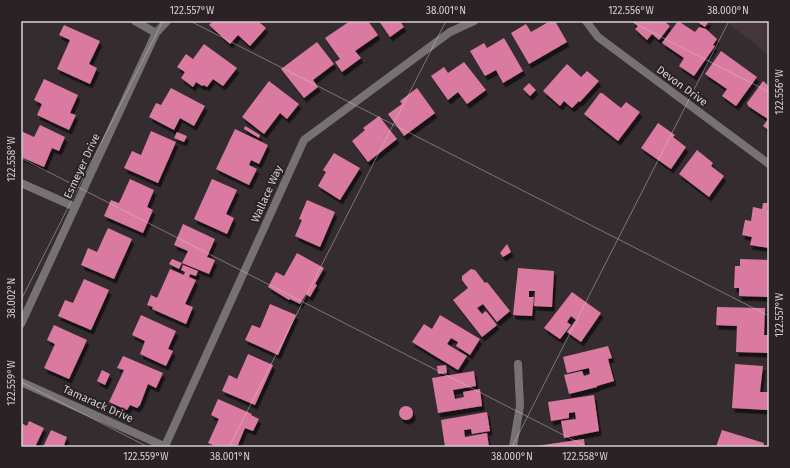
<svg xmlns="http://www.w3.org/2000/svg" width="790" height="468" font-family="'Fira Sans',sans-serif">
<defs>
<filter id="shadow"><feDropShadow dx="2.5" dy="4.5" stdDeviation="0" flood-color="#0009"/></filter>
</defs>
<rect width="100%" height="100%" fill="#352c2f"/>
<path fill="#44353a" d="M725,21h44v34z"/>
<path fill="#db7aa0" filter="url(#shadow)" d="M213,21h45l8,7 -16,18 -12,-11 -8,9 -21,-19z
M350,21h18l10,14 -23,16 6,7 -19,14 -7,-10 5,-3 -15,-21z
M379,21h21l4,6 -14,10z
M550,21h5l12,21 -38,22 -18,-31 15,-9 5,8z
M632,21h32l6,5 -11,14 -7,-6 -5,6 -12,-11 3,-3z
M678,21l17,11 4,-5 7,2 11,10 -4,6 2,1 -21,30 -15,-10 5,-8 -22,-15z
M696,21h13l-4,6z
M64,25l36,16 -11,23 8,4 -7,16 -33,-15 13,-29 -11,-5z
M504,38l19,33 -20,12 -7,-13 -11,6 -15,-25 14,-8 3,5z
M317,42l17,22 -21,16 5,7 -14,11 -23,-29z
M204,44l33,24 -14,18 -10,-7 -6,8 -3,-2 -2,1 -6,-4 -3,5 -12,-9 4,-6 -8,-5 9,-13 7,5z
M721,51l36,26 -21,29 -14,-10 5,-7 -22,-15z
M464,62l22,28 -19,14 -9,-12 -10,8 -17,-24 13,-9 4,6z
M567,64l14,13 6,-6 12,10 -19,21 -1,-1 -7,7 -8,-7 -4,5 -17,-15z
M44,79l34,16 -8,18 6,2 -7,15 -32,-15 5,-11 -8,-4z
M269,81l30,23 -12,15 -7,-6 -16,21 -22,-17z
M763,81l6,5v44l-6,-4 5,-7 -20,-13 -1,-3z
M529,83l7,7 -6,6 -7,-7z
M171,88l34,18 -11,20 -14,-8 -6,12 -25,-13 7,-14 5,2z
M417,88l18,25 -31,23 -16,-22 14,-10 -2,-3z
M600,93h2l19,15 5,-6 14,10 -22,29 -34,-27z
M379,116l18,23 -29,23 -16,-21 13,-11 -2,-2z
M658,123l17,12 -2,2 13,10 -15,22 -30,-21z
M40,125l25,12 -6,14 -7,-3 -8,19 -23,-10v-26l13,6z
M245,126l15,9 -1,3 -15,-9z
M235,129l33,16 -9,19 -8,-4 -2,5 8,4 -8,16 -33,-16z
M151,131l25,11 -18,41 -34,-15 8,-17 9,4z
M177,132l10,4 -3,6 -10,-4z
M697,150l16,13 -2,3 13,10 -15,21 -30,-23z
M334,153l26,15 -20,32 -22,-14 8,-14 -3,-2z
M130,179l24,11 -7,17 6,3 -10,23 -39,-17 7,-16 8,3z
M212,179l25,11 -11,24 8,4 -7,16 -33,-15z
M307,200l28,12 -15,35 -25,-11 7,-16 -3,-1z
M763,203h5l-1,7h2v38l-19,-3 2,-8 -10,-2 3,-15 6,1 2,-14 9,2z
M183,224l32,15 -8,18 8,3 -6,14 -27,-11 6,-12 -14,-6z
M108,228l24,11 -18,40 -33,-14 7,-17 9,4z
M507,244l4,8 -8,5 -3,-4z
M297,253l27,15 -9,16 2,1 -7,12 -4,-3 -6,10 -10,-5 -1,1 -21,-13 8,-15 8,4z
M172,259l10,4 -3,6 -10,-5z
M740,259l29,1v37l-30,-1v-8h-5l1,-22h5z
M183,265l15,6 -2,5 -6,-2 -1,3 7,3 -11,24 8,3 -7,17 -34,-15 1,-2 -6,-2 4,-10 6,3 13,-29 14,6 1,-3 -4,-2z
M518,268l36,3 -2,36 -18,-1 1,-15h-6v6h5l-2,19 -19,-1z
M471,269l4,1 10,13 2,-1 23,29 -13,11 -14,-18 -6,4 5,6 4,-3 11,14 -15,12 -29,-37 15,-12 -6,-8v-4z
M84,279l25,11 -18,40 -33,-14 7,-16 8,3z
M572,292l29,21 -20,29 -14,-10 9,-12 -5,-4 -4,6 4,3 -11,14 -16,-11z
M270,304l26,11 -18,40 -33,-15 7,-15 8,3z
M717,307l48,1 -1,27h5v18l-33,-1 1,-26 -21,-1z
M141,315l35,16 -8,18 5,2 -7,15 -26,-12 5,-13 -13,-6z
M440,315l40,24 -10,16 -14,-9 2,-4 -7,-4 -4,6 20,12 -9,14 -46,-28 12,-18 8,5z
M54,325l33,15 -18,39 -25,-11 11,-24 -8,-4z
M608,346l4,12 -4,1 6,22 -17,5v1l-28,7 -5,-19 18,-4 2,5 6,-2 -1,-6 -22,5 -4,-16z
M248,354l25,11 -18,40 -33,-14 7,-16 8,4z
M123,356l40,17 -7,15 -8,-4 -8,21 -3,3 -7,-3 -3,5 -18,-8 15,-32 -7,-2z
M735,364l28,2 -3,26h9l-1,18 -36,-2z
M446,365l1,8 -9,1 -1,-8z
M102,370l8,4 -5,11 -8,-4z
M474,371l2,15 -23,4 2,9 9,-2 -1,-5 17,-3 2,17 -44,7 -6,-35z
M594,395l5,36 -35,7 -3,-17 15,-2 -1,-7 -6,1v5l-18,3 -3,-19z
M218,399l34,15 -1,1 8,4 -6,12 -8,-3 -8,19h-20l-9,-4 11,-24 -8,-4z
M399 413a7 7 0 1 1 14 0a7 7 0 1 1-14 0Z
M487,412l3,19 -18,3 -1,-5 -7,1 1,7 22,-4 2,14h-44l-4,-27z
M29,421l15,7 -9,19h-14v-24l6,3z
M51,430l16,7 -3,8 4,2h-25z
M722,430l42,13 -1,4h-47z
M584,439l1,8h-49v-1z"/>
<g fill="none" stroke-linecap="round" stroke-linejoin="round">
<path stroke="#767273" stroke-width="8" d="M135,21l21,12
M586,21l12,16 171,127
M21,183l54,24
M21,324l135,-291 11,-12
M21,382l145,65
M165,446l139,-306 146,-108 24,-11
M513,447l7,-41 -2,-42"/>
</g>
<path fill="none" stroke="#d5cfd1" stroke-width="1" stroke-opacity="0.45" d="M190,21l579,295M630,21l139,71M21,158l566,289M21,300l142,-279M21,382l127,65M229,447l217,-426M512,447l217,-426"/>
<g text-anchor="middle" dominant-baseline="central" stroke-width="4" stroke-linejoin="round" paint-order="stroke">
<g font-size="11" fill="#d5cfd1" stroke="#2a2225">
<text transform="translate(682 86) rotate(36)">Devon Drive</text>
<text transform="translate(82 166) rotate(-65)">Esmeyer Drive</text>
<text transform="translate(267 194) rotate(-66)">Wallace Way</text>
<text transform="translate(98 404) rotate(24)">Tamarack Drive</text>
</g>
</g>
<rect width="790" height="468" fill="none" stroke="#2a2225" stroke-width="44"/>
<rect x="22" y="22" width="746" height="424" fill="none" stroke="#d5cfd1" stroke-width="1.5"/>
<g font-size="10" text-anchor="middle" fill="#d5cfd1">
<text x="192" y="14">122.557°W</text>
<text x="446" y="14">38.001°N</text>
<text x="631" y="14">122.556°W</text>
<text x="728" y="14">38.000°N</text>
<text transform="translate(779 92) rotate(-90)" y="4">122.556°W</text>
<text transform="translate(11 159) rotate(-90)" y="4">122.558°W</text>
<text transform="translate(11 298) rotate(-90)" y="4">38.002°N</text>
<text transform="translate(779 315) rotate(-90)" y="4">122.557°W</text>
<text transform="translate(11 383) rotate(-90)" y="4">122.559°W</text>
<text x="146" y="460">122.559°W</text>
<text x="230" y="460">38.001°N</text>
<text x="512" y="460">38.000°N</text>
<text x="585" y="460">122.558°W</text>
</g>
</svg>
